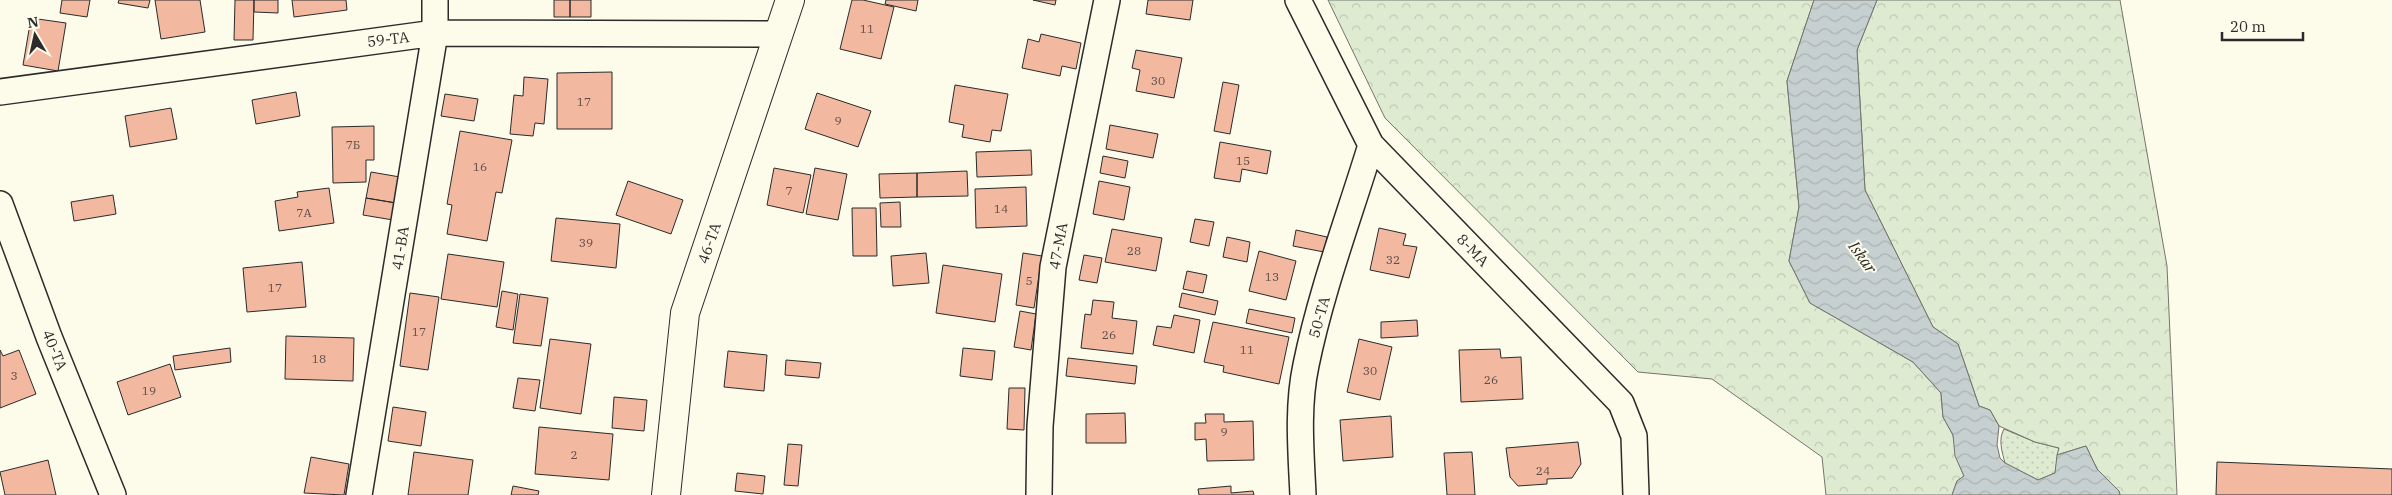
<svg xmlns="http://www.w3.org/2000/svg" width="2392" height="495" font-family="'IBM Plex Serif',serif">
<defs>
<pattern id="grass-dots" width="8" height="8" patternUnits="userSpaceOnUse" patternTransform="scale(1.25)"><rect width="8" height="8" fill="#deebd1"/><path d="M2 2h.1M6 6h.1" fill="none" stroke="#bfcab4" stroke-width="1.8" stroke-linecap="round"/></pattern>
<pattern id="forest-crowns" width="20" height="18" patternUnits="userSpaceOnUse" patternTransform="scale(1.25)"><rect width="20" height="18" fill="#deebd1"/><path d="M2 6a3 3 0 1 1 6 0M12 15a3 3 0 1 1 6 0" fill="none" stroke="#bfcab4"/></pattern>
<pattern id="water-waves" width="16" height="10" patternUnits="userSpaceOnUse" patternTransform="scale(1.25)"><rect width="16" height="10" fill="#c7d0d0"/><path d="M0 5q4-4 8 0t8 0" fill="none" stroke="#abb3b3"/></pattern>
</defs>
<rect width="100%" height="100%" fill="#fdfbea"/>
<path fill="url(#grass-dots)" stroke="#74746e" d="M2004,429l31,13 24,6 -4,25 -17,7 -33,-17c-3,-11 -7,-24 -1,-34z"/>
<path fill="url(#forest-crowns)" stroke="#74746e" d="M1328,0h486l-27,81 12,126 -10,54 21,42 103,59 28,31 2,24 10,18 6,29 5,12 -7,5 -5,14h-126l-4,-38 -110,-78 -74,-7 -253,-254z
M1877,0h243l47,266 10,229h-57l-1,-4 -22,-22 -11,-23 -29,9 2,-7 -24,-6 -36,-16 -9,-16 -11,-4 -21,-62 -25,-17 -68,-137 -8,-140z"/>
<path fill="url(#water-waves)" stroke="#74746e" d="M1814,0h63l-20,50 8,140 68,137 25,17 21,62 11,4 9,16 -2,19 3,13 5,5 33,17 17,-7 2,-18 29,-9 11,23 22,22 1,4h-168l5,-14 7,-5 -9,-20 -2,-21 -10,-18 -2,-24 -28,-31 -103,-59 -21,-42 10,-54 -12,-126z"/>
<path fill="#f2b8a0" stroke="#2b2b2b" d="M62,0h28l-3,17 -27,-4z
M119,0h31l-2,8 -30,-5z
M155,0h45l5,32 -44,7z
M235,0h19l-1,40h-19z
M254,0h24v13l-24,-1z
M292,0h54l1,10 -53,7z
M554,0h16v17h-16z
M570,0h21v17h-21z
M852,0h11l31,7 -13,52 -41,-10z
M886,0h32l-2,11 -31,-7z
M1033,0h23l-1,5z
M1148,0h45l-3,20 -44,-6z
M31,18l35,5 -8,48 -35,-6z
M1041,34l40,9 -5,26 -14,-3 -2,10 -38,-8 6,-29 11,3z
M1136,50l46,8 -8,40 -38,-7 4,-21 -8,-2z
M612,72v57h-55v-56z
M524,77l24,2 -4,45 -9,-1 -2,13 -23,-2 4,-39 9,1z
M1223,82l16,3 -9,49 -16,-3z
M955,85l53,9 -7,37 -9,-1 -2,12 -28,-5 2,-12 -15,-3z
M296,92l4,24 -44,8 -4,-24z
M817,93l54,18 -13,36 -53,-18z
M445,94l33,5 -4,22 -33,-5z
M171,108l6,31 -47,8 -5,-31z
M1110,125l48,9 -5,24 -47,-9z
M374,126v34h-8v22l-33,1 -1,-56z
M460,131l52,9 -10,53 -6,-1 -9,49 -40,-7 5,-29 -5,-1z
M1220,142l51,9 -4,23 -25,-5 -2,13 -26,-4z
M1031,150l1,25 -55,2 -1,-25z
M1103,156l25,5 -3,17 -25,-5z
M774,168l37,7 -8,38 -36,-8z
M815,168l32,6 -9,46 -32,-6z
M967,171l1,25 -51,1v-24z
M371,172l29,5 -4,26 -30,-5z
M917,173v24l-37,1 -1,-24z
M628,181l55,19 -12,34 -55,-19z
M1099,181l31,6 -6,33 -31,-6z
M1026,187l1,39 -51,2 -1,-39z
M329,188l5,35 -55,8 -4,-30 23,-4 -1,-5z
M113,195l3,19 -42,7 -3,-19z
M366,198l30,5 -3,17 -30,-5z
M900,202l1,25h-20l-1,-24z
M852,208h24l1,48h-24z
M556,218l64,6 -4,44 -65,-7z
M1195,219l19,3 -5,24 -19,-4z
M1379,228l27,6 -3,11 14,2 -8,31 -39,-8z
M1112,229l50,9 -6,33 -51,-9z
M1296,230l31,7 -3,15 -31,-6z
M1227,237l23,5 -3,20 -24,-5z
M1259,251l37,10 -10,39 -37,-9z
M926,253l3,30 -36,3 -2,-30z
M1023,253l19,3 -8,52 -18,-3z
M448,254l56,8 -7,45 -56,-8z
M1084,255l18,3 -5,25 -18,-3z
M302,262l4,45 -59,5 -4,-44z
M943,265l59,9 -7,48 -59,-9z
M1187,271l20,4 -4,18 -20,-4z
M502,291l16,3 -5,36 -17,-3z
M410,293l29,4 -11,73 -28,-4z
M1182,293l36,8 -3,14 -36,-8z
M520,294l28,4 -7,48 -28,-3z
M1093,300l21,2 -2,16 25,3 -4,33 -52,-6 4,-34 6,1z
M1249,309l46,9 -3,15 -46,-10z
M1020,311l16,3 -5,36 -17,-3z
M1174,315l26,5 -6,33 -41,-8 4,-19 14,2z
M1417,320l1,16 -37,2v-16z
M1213,322l76,15 -10,47 -56,-12 1,-6 -20,-4z
M286,336l68,2 -1,43 -68,-2z
M550,339l41,5 -10,70 -41,-6z
M1359,339l33,8 -12,53 -33,-8z
M230,348l1,14 -56,8 -2,-14z
M963,348l32,3 -3,29 -32,-4z
M1500,349l1,9 20,-1 2,42 -62,3 -2,-52z
M0,350l3,6 16,-6 17,44 -36,14z
M728,351l39,4 -3,36 -40,-4z
M1068,358l69,8 -2,18 -69,-8z
M786,360l35,3 -2,15 -34,-3z
M170,364l11,33 -53,18 -11,-33z
M518,378l22,2 -5,31 -22,-3z
M1009,388h16l-1,42 -17,-1z
M614,397l33,3 -3,31 -32,-3z
M393,407l33,5 -5,34 -33,-5z
M1125,413l1,30h-40v-29z
M1205,414h19v8l29,-1 1,39 -47,1 -1,-22 -11,1v-17h11z
M1391,416l2,41 -50,4 -3,-41z
M539,427l74,7 -4,46 -74,-6z
M1578,442l3,22 -9,14 -25,1v5l-29,2 -8,-9 -4,-29z
M788,444l14,1 -4,41 -14,-1z
M414,452l59,8 -5,35h-60z
M1472,452l3,43h-28l-3,-42z
M311,457l38,7 -5,31 -40,-2z
M48,460l8,35h-51l-5,-23z
M2217,462l175,7v26h-176z
M737,473l28,3 -2,18 -28,-3z
M513,486l26,5 -1,4h-27z
M1231,486v7l22,-2 1,4h-55l-1,-6z"/>
<g fill="none" stroke-linecap="round" stroke-linejoin="round">
<defs>
<path id="minor" d="M1298,0l73,145 250,258 13,33 2,59
M0,92l435,-59 344,1
M0,204l49,133 64,158
M359,495l76,-462v-33
M1039,495l1,-69 13,-159 54,-267
M1303,495c-2,-43 -6,-88 3,-130 15,-74 43,-148 65,-220"/>
<path id="tertiary" d="M666,495l19,-182 105,-313"/>
</defs>
<use href="#minor" stroke="#2b2b2b" stroke-width="28"/>
<use href="#tertiary" stroke="#2b2b2b" stroke-width="30"/>
<use href="#minor" stroke="#fdfbea" stroke-width="25"/>
<use href="#tertiary" stroke="#fdfbea" stroke-width="28"/>
</g>
<g text-anchor="middle" dominant-baseline="central" stroke-width="4" stroke-linejoin="round" paint-order="stroke">
<g font-size="12" fill="#5d4e48">
<text x="867" y="28">11</text>
<text x="1158" y="80">30</text>
<text x="584" y="101">17</text>
<text x="838" y="120">9</text>
<text x="353" y="144">7Б</text>
<text x="1243" y="160">15</text>
<text x="480" y="166">16</text>
<text x="789" y="190">7</text>
<text x="1001" y="208">14</text>
<text x="304" y="212">7А</text>
<text x="586" y="242">39</text>
<text x="1134" y="250">28</text>
<text x="1393" y="259">32</text>
<text x="1272" y="276">13</text>
<text x="1029" y="280">5</text>
<text x="275" y="287">17</text>
<text x="419" y="331">17</text>
<text x="1109" y="334">26</text>
<text x="1247" y="349">11</text>
<text x="319" y="358">18</text>
<text x="1370" y="370">30</text>
<text x="14" y="375">3</text>
<text x="1491" y="379">26</text>
<text x="149" y="390">19</text>
<text x="1224" y="431">9</text>
<text x="574" y="454">2</text>
<text x="1543" y="470">24</text>
</g>
<g font-size="15" fill="#2b2b2b" stroke="#fdfbea">
<text transform="translate(388 39) rotate(-7)">59-ТА</text>
<text transform="translate(709 243) rotate(-71)">46-ТА</text>
<text transform="translate(1058 246) rotate(-80)">47-МА</text>
<text transform="translate(400 248) rotate(-81)">41-ВА</text>
<text transform="translate(1473 250) rotate(46)">8-МА</text>
<text transform="translate(1319 317) rotate(-74)">50-ТА</text>
<text transform="translate(55 350) rotate(68)">40-ТА</text>
</g>
<g font-size="16" font-style="italic" fill="#2b2b2b" stroke="#fdfbea">
<text transform="translate(1863 257) rotate(54)">Iskar</text>
</g>
</g>
<g transform="translate(35 35) rotate(351)" stroke="#fdfbea" stroke-width="4" paint-order="stroke">
<path d="M0-4L9 19L0 12L-9 19Z" fill="#2b2b2b"/>
<text y="-8" font-size="14" font-weight="bold" text-anchor="middle" fill="#2b2b2b">N</text>
</g>
<path d="M2222 32v8h81v-8" fill="none" stroke="#2b2b2b" stroke-width="2.5"/>
<text x="2230" y="32" font-size="15" fill="#2b2b2b" stroke="#fdfbea" stroke-width="4" paint-order="stroke">20 m</text>
</svg>
